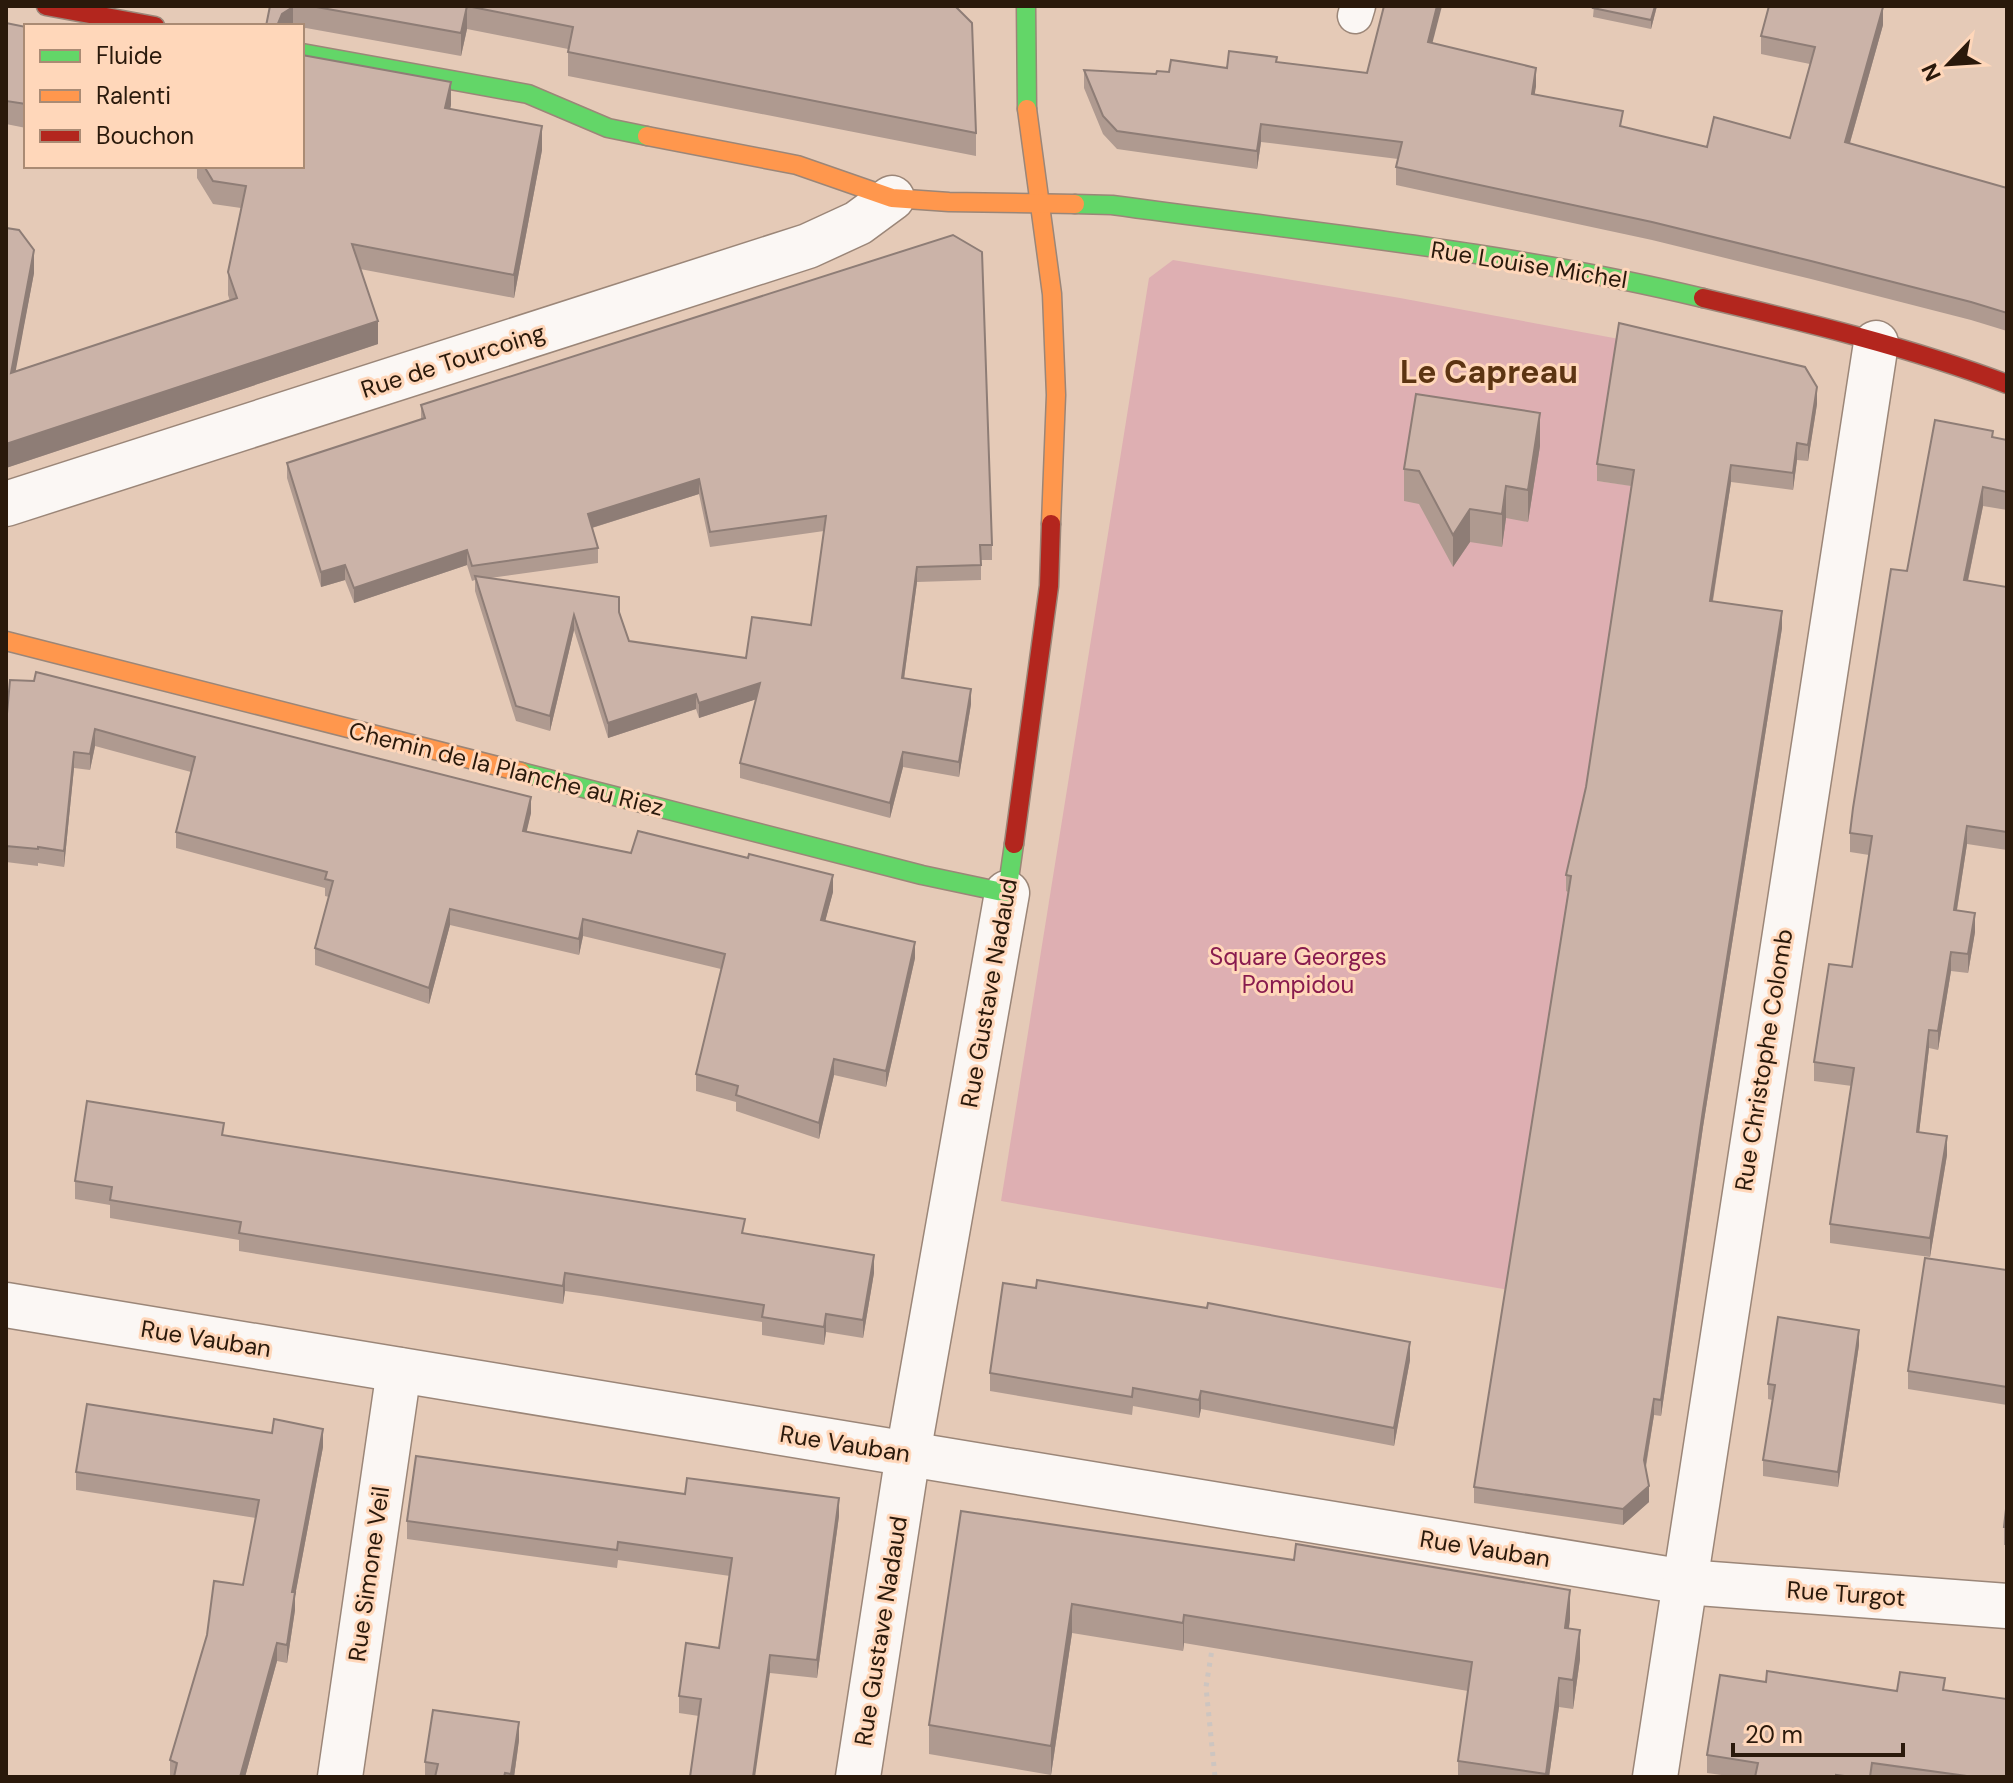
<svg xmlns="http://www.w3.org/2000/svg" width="2013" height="1783" viewBox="0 0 2013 1783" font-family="'DM Sans',sans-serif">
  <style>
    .green { fill: #deafb2 }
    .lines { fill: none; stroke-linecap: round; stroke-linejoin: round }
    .lane-casing { stroke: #9b8678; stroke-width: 37 }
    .street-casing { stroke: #9b8678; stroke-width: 47 }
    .fast-casing { stroke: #9b8678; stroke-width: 21 }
    .slow-casing { stroke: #9b8678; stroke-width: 21 }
    .jam-casing { stroke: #9b8678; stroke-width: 21 }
    .path { stroke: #cdc5c0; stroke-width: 5; stroke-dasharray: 4 6; stroke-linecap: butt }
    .lane { stroke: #fbf7f4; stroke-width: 34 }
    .street { stroke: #fbf7f4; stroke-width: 44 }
    .fast { stroke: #63d668; stroke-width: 18 }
    .slow { stroke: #ff974d; stroke-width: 18 }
    .jam { stroke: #b3261e; stroke-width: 18 }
    .wall { fill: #af9a90; fill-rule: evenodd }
    .shaded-wall { fill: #8e7d76 }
    .building { fill: #cbb3a8; stroke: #8e7d76; stroke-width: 2 }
    .labels { text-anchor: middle; stroke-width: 6; stroke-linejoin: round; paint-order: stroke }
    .street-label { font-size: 24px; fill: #2a190b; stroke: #ffd7ba }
    .park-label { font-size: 24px; fill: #881b4e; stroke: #ffd7ba }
    .district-label { font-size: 32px; font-weight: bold; fill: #5c3412; stroke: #ffd7ba }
  </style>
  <rect width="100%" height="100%" fill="#e5cab7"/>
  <path class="green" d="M1173,260L1400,298L1619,339L1597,481L1634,486L1509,1290L1001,1201L1149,278Z"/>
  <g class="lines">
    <g class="lane-casing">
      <path id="lane" d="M1355,16L1358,6"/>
    </g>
    <g class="street-casing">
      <g id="street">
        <path d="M6,504L808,246L858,223L892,198"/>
        <path d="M6,1305L1685,1582L2007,1606"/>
        <path d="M340,1777L399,1370"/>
        <path d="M858,1777L908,1454L1007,893"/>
        <path d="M1655,1777L1876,343"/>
      </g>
    </g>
    <g class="fast-casing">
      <g id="fast">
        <path d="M1026,6L1027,109"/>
        <path d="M302,53L528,94L608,128L647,136"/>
        <path d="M1075,204L1112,205C1309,232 1509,251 1703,298"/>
        <path d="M521,772L922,875L1007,893L1014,844"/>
      </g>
    </g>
    <g class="slow-casing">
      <g id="slow">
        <path d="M1027,109L1052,294L1056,395L1051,524"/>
        <path d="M647,136L797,165L892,198L949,202L1075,204"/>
        <path d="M6,641L521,772"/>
      </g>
    </g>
    <g class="jam-casing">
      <g id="jam">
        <path d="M46,6L155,26"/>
        <path d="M1703,298C1805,322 1909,347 2007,384"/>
        <path d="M1014,844L1049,586L1051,524"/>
      </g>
    </g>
    <path class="path" d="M1213,1643L1206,1687L1215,1777"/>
    <use href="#lane" class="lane"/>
    <use href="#street" class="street"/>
    <use href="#fast" class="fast"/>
    <use href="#slow" class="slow"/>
    <use href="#jam" class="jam"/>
  </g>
  <g class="wall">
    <path d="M270,6H955L976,133V156L568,76V49L467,29L461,56L306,28L302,29V26H266Z"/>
    <path d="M1594,6H1657L1651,29L1593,17Z"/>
    <path d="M6,23L26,27V128L6,124Z"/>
    <path d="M1883,25L1850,143L2007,188V331L1971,320L1811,279L1652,240L1396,185V167L1398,159L1261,142L1257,169L1117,149L1103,134L1084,88V70L1156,74L1227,68L1277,62L1367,73L1432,43L1536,86L1534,94L1623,127L1707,147L1790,138L1810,64L1761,54V36Z"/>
    <path d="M451,105L450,109L542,150L514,298L360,269L378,344L6,468V228L34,273L15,371L230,301L228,295V272L241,208L213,204L197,178V166H302Z"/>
    <path d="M1817,404L1808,461L1797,460L1793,490L1731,482L1713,601L1782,628L1703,1127L1661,1416L1654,1415L1646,1467L1649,1502L1623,1525L1474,1503V1487L1568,892L1566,891V875L1586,787L1631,486L1597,481V464Z"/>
    <path d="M421,405L992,545V560H981V580L917,582L904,679L971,704L959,777L903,767L890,818L740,778V763L756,699L699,718L696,709L608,738L574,630L550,731L516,721L475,591V580L472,581L467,565L354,603L345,580L321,587L287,478V463L421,420ZM699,494L710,547L824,531L811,625L746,658L629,641L619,612L490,578L598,563V548L592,528Z"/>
    <path d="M1993,438L2007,440V510L1983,506L1968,581L2007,587V850L1967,844L1957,910L1975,932L1968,973L1951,971L1938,1050L1929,1048L1919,1132L1947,1155L1930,1257L1830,1243V1224L1852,1086L1814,1081V1062L1852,967L1869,855L1850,852V833L1907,571Z"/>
    <path d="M1540,446L1528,522L1506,518L1502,547L1470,542L1453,567L1419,504L1404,501V469Z"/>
    <path d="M10,680L531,813L526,832L833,892L825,921L915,958L886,1087L834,1075L819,1139L736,1111V1102L696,1091V1074L721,969L583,936L579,955L450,925L429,1004L315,965V948L329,897L325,896V888L176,848V832L191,772L95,746L90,770L74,768L64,867L38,863V866L6,862V725Z"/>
    <path d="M224,1136L745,1234L874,1273L863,1338L826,1332L824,1345L762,1335V1322L601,1296L565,1291L563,1304L239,1251V1240L110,1218V1205L75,1199V1181Z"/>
    <path d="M2007,1270V1405L1908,1389V1371Z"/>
    <path d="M1859,1345L1838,1487L1763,1476V1460L1772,1400L1768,1399V1384Z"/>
    <path d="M1410,1360L1394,1446L1201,1409L1199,1418L1133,1406L1132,1415L990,1391V1373Z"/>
    <path d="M323,1447L295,1596V1610L287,1663L277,1661L245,1777H170V1760L243,1585L256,1518L76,1490V1472Z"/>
    <path d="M2007,1500V1545H2004V1527Z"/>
    <path d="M961,1511L1570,1619L1569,1628L1580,1659L1573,1709L1559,1707L1549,1777H1458V1761L1468,1691L1184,1643L1183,1651L1072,1633L1051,1775L929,1754V1725Z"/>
    <path d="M839,1516L817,1678L770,1673L699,1716L679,1713V1696L719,1648L730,1576L618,1560L617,1568L407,1539V1521Z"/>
    <path d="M1766,1682L1897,1691L1945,1690L2007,1777H1736L1707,1773V1755Z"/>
    <path d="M519,1740L514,1777H425V1762Z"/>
  </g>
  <g class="shaded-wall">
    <path d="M467,6V29L461,56V33Z"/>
    <path d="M1437,6H1442L1428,60V42Z"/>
    <path d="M1655,6H1657L1651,29V20Z"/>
    <path d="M293,7V26H277L282,14Z"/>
    <path d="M1883,7V25L1845,160V142Z"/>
    <path d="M1536,68V86L1532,112V94Z"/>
    <path d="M451,82V105L445,131V108Z"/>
    <path d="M1261,124V142L1257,169V151Z"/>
    <path d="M542,126V150L514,298V275Z"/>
    <path d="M34,250V273L11,396V373Z"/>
    <path d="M378,321V344L6,468V444Z"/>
    <path d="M1817,387V404L1808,461V445Z"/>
    <path d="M1540,413V446L1528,522V490Z"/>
    <path d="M1797,443V460L1793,490V473Z"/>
    <path d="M1731,465V482L1710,617V601Z"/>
    <path d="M699,479V494L588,529V514Z"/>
    <path d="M1506,486V518L1502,547V514Z"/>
    <path d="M1983,487V506L1964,599V580Z"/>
    <path d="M1470,509V542L1453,567V535Z"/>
    <path d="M467,550V565L354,603V588Z"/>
    <path d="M345,565V580L321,587V572Z"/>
    <path d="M917,567V582L902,693V678Z"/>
    <path d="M1782,611V628L1703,1127L1661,1416V1400L1703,1110Z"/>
    <path d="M574,615V630L550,731V716Z"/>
    <path d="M760,683V698L699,718V703Z"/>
    <path d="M971,689V704L959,777V762Z"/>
    <path d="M696,694V709L608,738V723Z"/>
    <path d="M95,729V746L90,770V754Z"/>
    <path d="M74,752V768L64,867V851Z"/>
    <path d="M903,752V767L890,818V803Z"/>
    <path d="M531,797V813L523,847V831Z"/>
    <path d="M1967,826V844L1954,928V910Z"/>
    <path d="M833,875V892L821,937V920Z"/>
    <path d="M450,909V925L429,1004V988Z"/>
    <path d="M1975,913V932L1968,973V954Z"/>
    <path d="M583,919V936L579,955V939Z"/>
    <path d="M915,942V958L886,1087V1071Z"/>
    <path d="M1951,952V971L1938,1050V1031Z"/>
    <path d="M1929,1030V1048L1917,1151V1132Z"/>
    <path d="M834,1059V1075L819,1139V1123Z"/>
    <path d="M1947,1136V1155L1930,1257V1238Z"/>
    <path d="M874,1255V1273L863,1338V1320Z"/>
    <path d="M565,1273V1291L563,1304V1286Z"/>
    <path d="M826,1314V1332L824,1345V1327Z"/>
    <path d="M1859,1330V1345L1838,1487V1472Z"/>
    <path d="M1410,1342V1360L1394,1446V1428Z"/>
    <path d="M1201,1391V1409L1199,1418V1400Z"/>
    <path d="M1654,1399V1415L1644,1476V1460Z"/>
    <path d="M323,1429V1447L295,1596V1610L287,1663V1645L292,1592Z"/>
    <path d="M1649,1486V1502L1623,1525V1509Z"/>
    <path d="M839,1498V1516L817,1678V1660Z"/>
    <path d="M1570,1590V1619L1565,1657V1628Z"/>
    <path d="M1072,1604V1633L1051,1775V1746Z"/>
    <path d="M1184,1615V1643L1183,1651V1623Z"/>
    <path d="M1580,1630V1659L1573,1709V1680Z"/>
    <path d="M277,1643V1661L245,1777H240Z"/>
    <path d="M770,1655V1673L755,1777H753Z"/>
    <path d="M1559,1678V1707L1549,1777H1546Z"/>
    <path d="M519,1722V1740L514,1777H511Z"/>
  </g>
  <g class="building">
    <path d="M270,6H299L293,7L282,14L277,26H266Z"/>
    <path d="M311,6H955L972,23L976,133L568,52L573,27L467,6L461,33Z"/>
    <path d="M1384,6H1437L1428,42L1536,68L1532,94L1623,111L1620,126L1707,147L1714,117L1790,138L1815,47L1761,36L1769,6H1878L1883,7L1845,142L2007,188V313L1971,302L1811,261L1652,222L1396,167L1402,142L1261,124L1257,151L1117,131L1103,116L1084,70L1156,74L1157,71L1169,72L1171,60L1227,68L1229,51L1277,57L1276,62L1367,73Z"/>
    <path d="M1594,6H1655L1651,20L1593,8Z"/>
    <path d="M6,23L26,27V104L6,101Z"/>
    <path d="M302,55L451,82L445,108L542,126L514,275L352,244L378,321L6,444V228L19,230L34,250L11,373L237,298L228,272L246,186L213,181L204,166H302Z"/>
    <path d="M953,235L982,252L992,545H980L981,565L917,567L902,678L971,689L959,762L903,752L890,803L740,763L760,683L699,703L696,694L608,723L574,615L550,716L516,706L475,576L619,597V612L629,641L746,658L752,617L811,625L826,516L710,532L699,479L588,514L598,548L472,566L467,550L354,588L345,565L321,572L287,463L425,418L421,405Z"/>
    <path d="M1619,323L1805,367L1817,387L1808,445L1797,443L1793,473L1731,465L1710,601L1782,611L1703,1110L1661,1400L1654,1399L1644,1460L1649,1486L1623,1509L1474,1487L1571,876L1566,875L1586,787L1634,470L1597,464Z"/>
    <path d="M1416,394L1540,413L1528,490L1506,486L1502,514L1470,509L1453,535L1419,471L1404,469Z"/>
    <path d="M1935,420L1993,431L1992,437L2007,440V492L1983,487L1964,580L2007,587V832L1967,826L1954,910L1975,913L1968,954L1951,952L1938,1031L1929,1030L1917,1132L1947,1136L1930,1238L1830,1224L1854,1068L1814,1062L1829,964L1852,967L1872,836L1850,833L1853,808L1891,569L1907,571Z"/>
    <path d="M36,672L531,797L523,831L631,853L638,831L748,858L749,854L833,875L821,920L915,942L886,1071L834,1059L819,1123L736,1095L738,1086L696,1074L725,954L583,919L579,939L450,909L429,988L315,948L333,881L325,879L327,872L176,832L195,757L95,729L90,754L74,752L64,851L38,847V849L6,846V725L10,680L34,681Z"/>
    <path d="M87,1101L224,1123L222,1135L745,1219L742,1233L874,1255L863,1320L826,1314L824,1327L762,1317L764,1305L565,1273L563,1286L239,1233L241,1222L110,1200L112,1187L75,1181Z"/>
    <path d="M1925,1258L2007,1270V1387L1908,1371Z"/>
    <path d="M1037,1280L1207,1308L1208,1303L1410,1342L1394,1428L1201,1391L1199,1400L1133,1388L1132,1397L990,1373L1003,1283L1036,1288Z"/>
    <path d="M1778,1317L1859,1330L1838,1472L1763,1460L1775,1385L1768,1384Z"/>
    <path d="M87,1404L272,1433L274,1419L323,1429L292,1592H295L287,1645L277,1643L240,1777H174L177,1763L170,1760L207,1635L214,1581L243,1585L259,1500L76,1472Z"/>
    <path d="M416,1456L685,1494L687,1478L839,1498L817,1660L770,1655L753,1777H690L701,1699L679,1696L686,1643L719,1648L732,1558L618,1542L617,1550L407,1521Z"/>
    <path d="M2007,1500V1527H2004Z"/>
    <path d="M961,1511L1294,1560L1296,1544L1570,1590L1565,1628L1580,1630L1573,1680L1559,1678L1546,1774L1458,1761L1472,1662L1184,1615L1183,1623L1072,1604L1051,1746L929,1725Z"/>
    <path d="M1767,1671L1897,1691L1900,1672L1945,1678L1943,1690L2007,1699V1777H1974L1872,1763L1870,1777H1852L1836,1775V1777H1755L1758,1763L1707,1755L1720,1675L1766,1682Z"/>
    <path d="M433,1710L519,1722L511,1774L505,1773L504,1777H435L438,1764L425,1762Z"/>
  </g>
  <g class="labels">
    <g class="street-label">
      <text transform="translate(1529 265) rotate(9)" y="8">Rue Louise Michel</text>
      <text transform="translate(453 361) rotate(-18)" y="8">Rue de Tourcoing</text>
      <text transform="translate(506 769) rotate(14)" y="8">Chemin de la Planche au Riez</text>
      <text transform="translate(989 993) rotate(-80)" y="8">Rue Gustave Nadaud</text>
      <text transform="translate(1764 1060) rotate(-81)" y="8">Rue Christophe Colomb</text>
      <text transform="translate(206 1339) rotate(9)" y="8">Rue Vauban</text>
      <text transform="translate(845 1444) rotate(9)" y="8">Rue Vauban</text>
      <text transform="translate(1485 1549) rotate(9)" y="8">Rue Vauban</text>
      <text transform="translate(369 1574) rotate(-82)" y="8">Rue Simone Veil</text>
      <text transform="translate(1846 1594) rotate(4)" y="8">Rue Turgot</text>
      <text transform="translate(881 1631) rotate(-81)" y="8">Rue Gustave Nadaud</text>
    </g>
    <g class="park-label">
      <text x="1298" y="965">Square Georges<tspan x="1298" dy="28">Pompidou</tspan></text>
    </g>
    <g class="district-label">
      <text x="1489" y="383">Le Capreau</text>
    </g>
  </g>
  <rect width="2013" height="1783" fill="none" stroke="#2a190b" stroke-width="16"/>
  <rect x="24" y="24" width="280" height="144" fill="#ffd7ba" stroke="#aa8b74" stroke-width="2"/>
  <rect x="40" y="50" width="40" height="12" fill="#63d668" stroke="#aa8b74" stroke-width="2"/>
  <text x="96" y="64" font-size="24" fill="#2a190b">Fluide</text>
  <rect x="40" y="90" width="40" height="12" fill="#ff974d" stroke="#aa8b74" stroke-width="2"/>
  <text x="96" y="104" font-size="24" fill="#2a190b">Ralenti</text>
  <rect x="40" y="130" width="40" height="12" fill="#b3261e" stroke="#aa8b74" stroke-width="2"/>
  <text x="96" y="144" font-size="24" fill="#2a190b">Bouchon</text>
  <g transform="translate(1949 64) rotate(245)" stroke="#ffd7ba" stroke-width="6" paint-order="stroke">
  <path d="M0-6L14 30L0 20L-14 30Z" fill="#2a190b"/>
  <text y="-12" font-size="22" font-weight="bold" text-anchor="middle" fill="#2a190b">N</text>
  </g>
  <path d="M1733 1743v12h170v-12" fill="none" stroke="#2a190b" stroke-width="4"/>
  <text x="1745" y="1743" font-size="24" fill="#2a190b" stroke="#ffd7ba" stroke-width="6" paint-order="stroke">20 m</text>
</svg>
